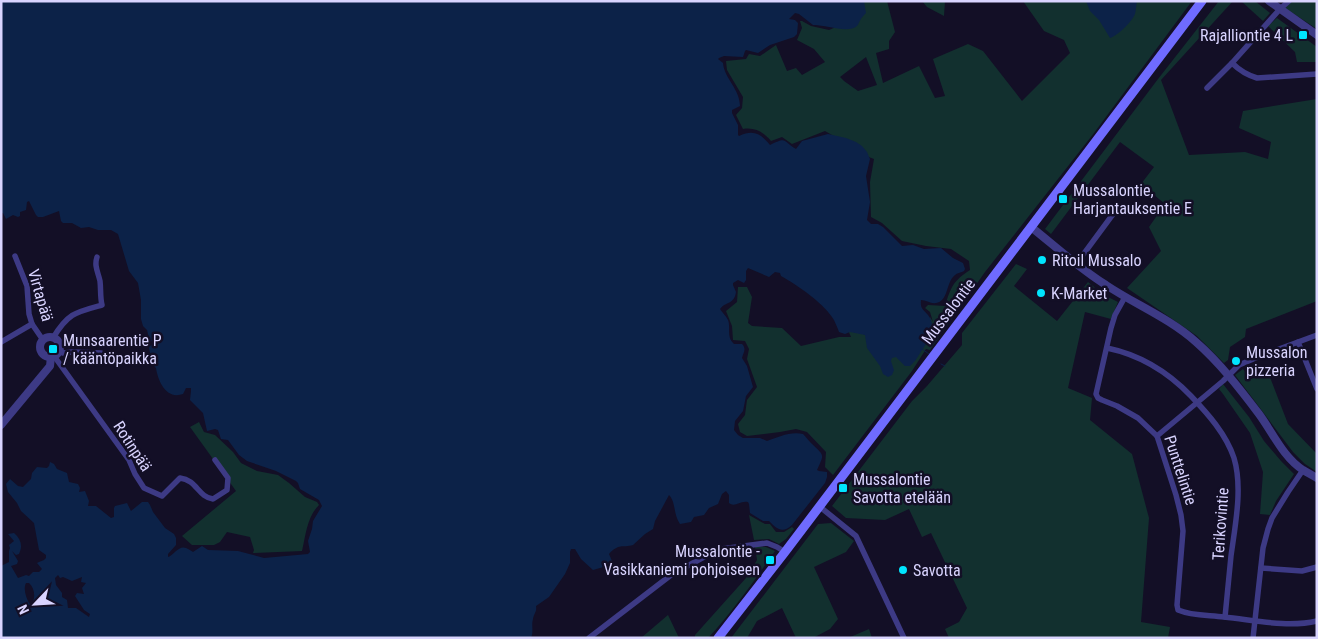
<svg xmlns="http://www.w3.org/2000/svg" width="1318" height="639" viewBox="0 0 1318 639" font-family="'Roboto Condensed',sans-serif">
  <style>
    .green { fill: #12302f; fill-rule: evenodd }
    .water { fill: #0c2248; fill-rule: evenodd }
    .lines { fill: none; stroke-linecap: round; stroke-linejoin: round }
    .stream { stroke: #0c2248; stroke-width: 1 }
    .minor { stroke: #3d3a85; stroke-width: 5.5 }
    .tertiary { stroke: #3d3a85; stroke-width: 8 }
    .secondary { stroke: #6f6bff; stroke-width: 9 }
    .poi-dot { fill: #00e5ff; stroke: #130f26; stroke-width: 2 }
    .labels { text-anchor: middle; stroke-width: 5; stroke-linejoin: round; paint-order: stroke }
    .poi-label { font-size: 16px; fill: #d9d4ff; stroke: #130f26; text-anchor: start }
    .street-label { font-size: 16px; fill: #d9d4ff; stroke: #130f26 }
  </style>
  <rect width="100%" height="100%" fill="#130f26"/>
  <g class="green">
    <path d="M856,1H887L895,32L889,41V49L876,53L883,83L919,66L935,98L945,96L933,59L968,44L983,51L1022,101L1070,53L1064,40L1044,31L1023,1H1192L1094,133L985,272L930,350L926,349L912,371L833,475L825,467L826,452L807,432L796,429L780,432L747,436L740,432L738,424L745,415L747,400L757,387L747,359L749,349L745,341L733,340L732,326L726,311L737,302L738,287H747L752,297L748,323L752,326L782,328L801,346L839,337H851L848,330L916,348L930,317L933,322L930,312L925,308L928,305L945,306C951,287 953,281 970,270L969,261L951,249L926,246L902,241L882,223L871,217L870,182L874,159L853,151L844,142L825,131L792,144L782,137L771,141C764,133 756,127 743,129L736,115L742,108L743,97L727,70L726,61L746,59L749,54L760,56L776,45L787,71L796,68L802,75L825,62L814,49L797,40L802,28L800,21H802L811,26L829,30L843,24ZM866,57L877,85L858,91L844,81L840,77Z"/>
    <path d="M922,1H945L944,16L927,7Z"/>
    <path d="M1219,1H1233L1161,80L1189,155L1245,152L1268,159L1271,142L1239,128L1243,111L1317,99V301L1246,329L1245,337L1230,347L1228,360L1224,363L1197,336L1127,288L1161,251L1149,227L1165,204L1141,184L1154,167L1120,142L1051,234L1045,229L1158,79Z"/>
    <path d="M1241,1H1255L1270,13L1263,21Z"/>
    <path d="M1291,1H1317V29L1285,8Z"/>
    <path d="M1277,18L1317,47V62H1297L1295,52L1268,26Z"/>
    <path d="M1016,264L1027,269L1014,286L1057,321L1088,282L1104,295L1118,302L1111,319L1085,312L1068,388L1092,398L1090,420L1132,454L1149,518L1141,622L1170,627L1168,638H949L945,629L959,622L967,608L931,533L922,537L909,509L885,520L846,518L832,506L912,401L927,386L962,345V333Z"/>
    <path d="M1243,369L1251,379L1268,372L1288,424L1317,454V472L1305,464L1293,452L1235,375Z"/>
    <path d="M1223,384L1249,417L1264,441L1281,461L1294,474L1276,501L1270,515L1260,514L1263,472L1250,433L1223,394L1219,389Z"/>
    <path d="M199,422L204,432L215,435L233,452L241,463L257,471L278,475L289,483L305,497L317,502L319,505C307,517 306,534 302,551L253,553L254,550L250,537L227,532L220,542L214,545H192L182,536L236,491L190,427Z"/>
    <path d="M749,515L765,524H770L776,532H784L792,527L794,529L786,539L779,544L769,539L754,540Z"/>
    <path d="M831,523L854,541L846,552L814,567L838,619L830,629L813,638H796L782,608L757,621L747,638H731L818,524Z"/>
    <path d="M755,546L766,547L775,551C754,581 733,611 708,638H695V635L746,578L757,560Z"/>
    <path d="M668,615L679,638H641Z"/>
    <path d="M869,629L872,638H848Z"/>
  </g>
  <g class="water">
    <path d="M1,1H864L866,13C866,13 861,18 861,19C859,21 859,24 857,26C848,34 823,24 813,25L799,14L795,13L789,19L795,20L798,23L797,34L794,37L770,45L758,53L746,50L745,51L743,57L724,56L719,58L718,59L723,63C724,78 740,89 740,106L732,110V113L738,125V135L739,136C754,129 761,134 770,145C788,136 782,141 796,149L802,141L828,134L846,138L856,142L862,146L867,152L870,159L866,176L870,202L867,220L871,224H878L883,227L902,246L913,245L924,249L941,248L953,258L963,263L965,269L964,271C960,273 956,273 953,277C946,285 948,301 936,303C931,304 926,300 921,300C920,309 923,309 928,315C932,320 933,327 933,333L915,361L910,366H905L896,357L892,358L891,361L894,370L892,375L888,377L883,374L880,366L867,348L865,335L850,332L845,334L839,332C837,327 835,321 832,317C822,302 797,285 781,276L780,273L775,272L769,277L748,268L746,271V280L744,283L738,280L733,283V285L736,292C734,305 726,301 720,309C722,312 726,316 728,320C731,328 726,337 734,344H742C747,349 743,353 742,358L747,366L753,387L746,396L743,411L735,421L734,430L738,435L743,438H760L767,441C778,437 791,431 803,434C806,437 808,440 811,443C824,456 825,453 817,470L819,471L827,472V477L825,483L792,525C782,534 777,529 769,521H763L750,513L749,504L748,502C740,500 735,508 729,503V495L726,491L722,494L718,504L709,508L704,515L694,517L691,522L680,524C673,514 676,502 669,495L655,521L653,529L645,534L633,545C622,548 619,543 609,554L612,561L607,566L593,570L581,559L575,549H571L570,552V563L565,574L549,597L536,606C537,612 534,613 533,619C531,625 534,631 531,638H1V566L9,562V551L10,548L9,545L14,541L8,534L14,533C21,539 23,546 19,554L16,555L12,551L18,561L17,564L11,566L18,578L26,575L29,576L33,572H39L42,569L37,563L39,562L44,560L46,558V555L39,550L34,523L21,511L17,503L8,492L6,484L10,479L18,486L23,487L31,479L32,473L37,467L47,468L49,466L50,462L54,464L57,469L67,473L69,482L78,484L80,488L79,492L85,491L89,501L88,506H96L111,518L114,517V508L115,506L127,503L131,511L142,502H148L150,505L153,512L165,528L174,534L176,538V545L168,554V557C174,555 179,545 186,548C189,549 191,551 193,552L202,546L208,550L238,551L264,558L308,554L310,552L308,541L312,529L313,521L322,506L319,500L300,489L298,483L296,481L276,471L247,461L239,455L228,440L221,439L218,430L215,429L207,431L203,413L190,400L191,391V388H186L183,394C166,400 158,381 156,368L154,366L157,363C152,359 149,353 149,346L155,343L154,340L150,342L147,330L143,326L141,319V300L138,283L129,271L118,234L111,230H98L89,227L81,228L72,223H63L61,221L59,211L43,217H38L36,215L29,201L27,202L26,210L20,212V216L18,217L13,215L6,219L3,213H1ZM58,575L60,578L63,577L72,581L82,577L81,582L86,583L82,588L84,594L77,593L75,596L84,610L90,614L89,617L76,608H68L67,600L62,597V593L56,585L55,578ZM26,583H29C35,588 36,599 31,605L29,603C26,597 23,589 26,583Z"/>
    <path d="M1086,1H1137C1136,6 1136,10 1135,14C1132,22 1117,36 1110,38L1099,20L1090,11Z"/>
  </g>
  <g class="lines">
    <g class="stream">
      <path d="M922,349L929,354"/>
      <path d="M941,364L945,366"/>
    </g>
    <g class="minor">
      <path d="M1232,63C1240,71 1247,75 1257,78L1317,74"/>
      <path d="M1207,88L1232,63L1280,9L1289,1"/>
      <path d="M15,256L27,286L29,314L32,324L43,340"/>
      <path d="M1077,263L1119,206"/>
      <path d="M1125,297L1115,315L1111,328L1096,394L1098,398L1102,400L1117,406L1138,418L1157,436L1176,495L1181,515L1183,531L1177,605L1178,610C1192,616 1209,615 1224,617C1254,620 1287,628 1317,621"/>
      <path d="M53,338C68,313 76,312 102,305C100,297 101,289 100,281C98,272 94,266 97,257"/>
      <path d="M1,342L32,324"/>
      <path d="M1298,342L1317,389"/>
      <path d="M1107,348C1141,355 1167,371 1191,396C1208,414 1226,434 1234,458C1243,488 1235,526 1231,556C1229,577 1227,597 1225,617"/>
      <path d="M59,351L63,353L72,352L101,353"/>
      <path d="M54,356L129,460L135,474L144,488L162,496L180,478C197,480 198,497 213,499L227,490L228,478L215,460"/>
      <path d="M1157,436L1223,381L1239,365L1258,357L1317,335"/>
      <path d="M819,506L856,536L904,638"/>
      <path d="M1261,568L1302,571L1317,567"/>
      <path d="M589,638L671,575L715,551L721,549L767,543L777,547L785,552"/>
      <path d="M1253,638L1263,548L1268,529L1272,518L1288,492L1303,470"/>
    </g>
    <g class="tertiary">
      <path d="M1269,1L1317,35"/>
      <path d="M1031,227C1055,246 1080,269 1106,285C1136,305 1169,318 1196,342C1220,363 1240,389 1259,414C1273,433 1283,457 1303,470C1308,473 1312,475 1317,478"/>
      <circle cx="50" cy="347" r="10"/>
      <path d="M1,425L50,366L51,357"/>
    </g>
    <path class="secondary" d="M718,638L785,552L1202,1"/>
  </g>
  <g class="poi-dot">
    <rect x="1298" y="30" width="10" height="10" rx="2.5"/>
    <rect x="1058" y="194" width="10" height="10" rx="2.5"/>
    <circle cx="1042" cy="260" r="5"/>
    <circle cx="1041" cy="293" r="5"/>
    <rect x="48" y="344" width="10" height="10" rx="2.5"/>
    <circle cx="1236" cy="361" r="5"/>
    <rect x="838" y="483" width="10" height="10" rx="2.5"/>
    <rect x="765" y="555" width="10" height="10" rx="2.5"/>
    <circle cx="903" cy="570" r="5"/>
  </g>
  <g class="labels">
    <g class="poi-label">
      <text x="1293" y="41" text-anchor="end">Rajalliontie 4 L</text>
      <text x="1073" y="196">Mussalontie,<tspan x="1073" dy="18">Harjantauksentie E</tspan></text>
      <text x="1052" y="266">Ritoil Mussalo</text>
      <text x="1051" y="299">K-Market</text>
      <text x="63" y="346">Munsaarentie P<tspan x="63" dy="18">/ kääntöpaikka</tspan></text>
      <text x="1246" y="358">Mussalon<tspan x="1246" dy="18">pizzeria</tspan></text>
      <text x="853" y="485">Mussalontie<tspan x="853" dy="18">Savotta etelään</tspan></text>
      <text x="760" y="557" text-anchor="end">Mussalontie -<tspan x="760" dy="18">Vasikkaniemi pohjoiseen</tspan></text>
      <text x="913" y="576">Savotta</text>
    </g>
    <g class="street-label">
      <text transform="translate(41 295) rotate(74)" y="6">Virtapää</text>
      <text transform="translate(948 311) rotate(-53)" y="6">Mussalontie</text>
      <text transform="translate(133 446) rotate(57)" y="6">Rotinpää</text>
      <text transform="translate(1181 470) rotate(72)" y="6">Punttelintie</text>
      <text transform="translate(1220 524) rotate(-86)" y="6">Terikovintie</text>
    </g>
  </g>
  <rect width="1318" height="639" fill="none" stroke="#d9d4ff" stroke-width="5"/>
  <g transform="translate(35 604) rotate(245)" stroke="#130f26" stroke-width="4" paint-order="stroke">
  <path d="M0-4L9 19L0 12L-9 19Z" fill="#d9d4ff"/>
  <text y="-8" font-size="14" font-weight="bold" text-anchor="middle" fill="#d9d4ff">N</text>
  </g>
</svg>
